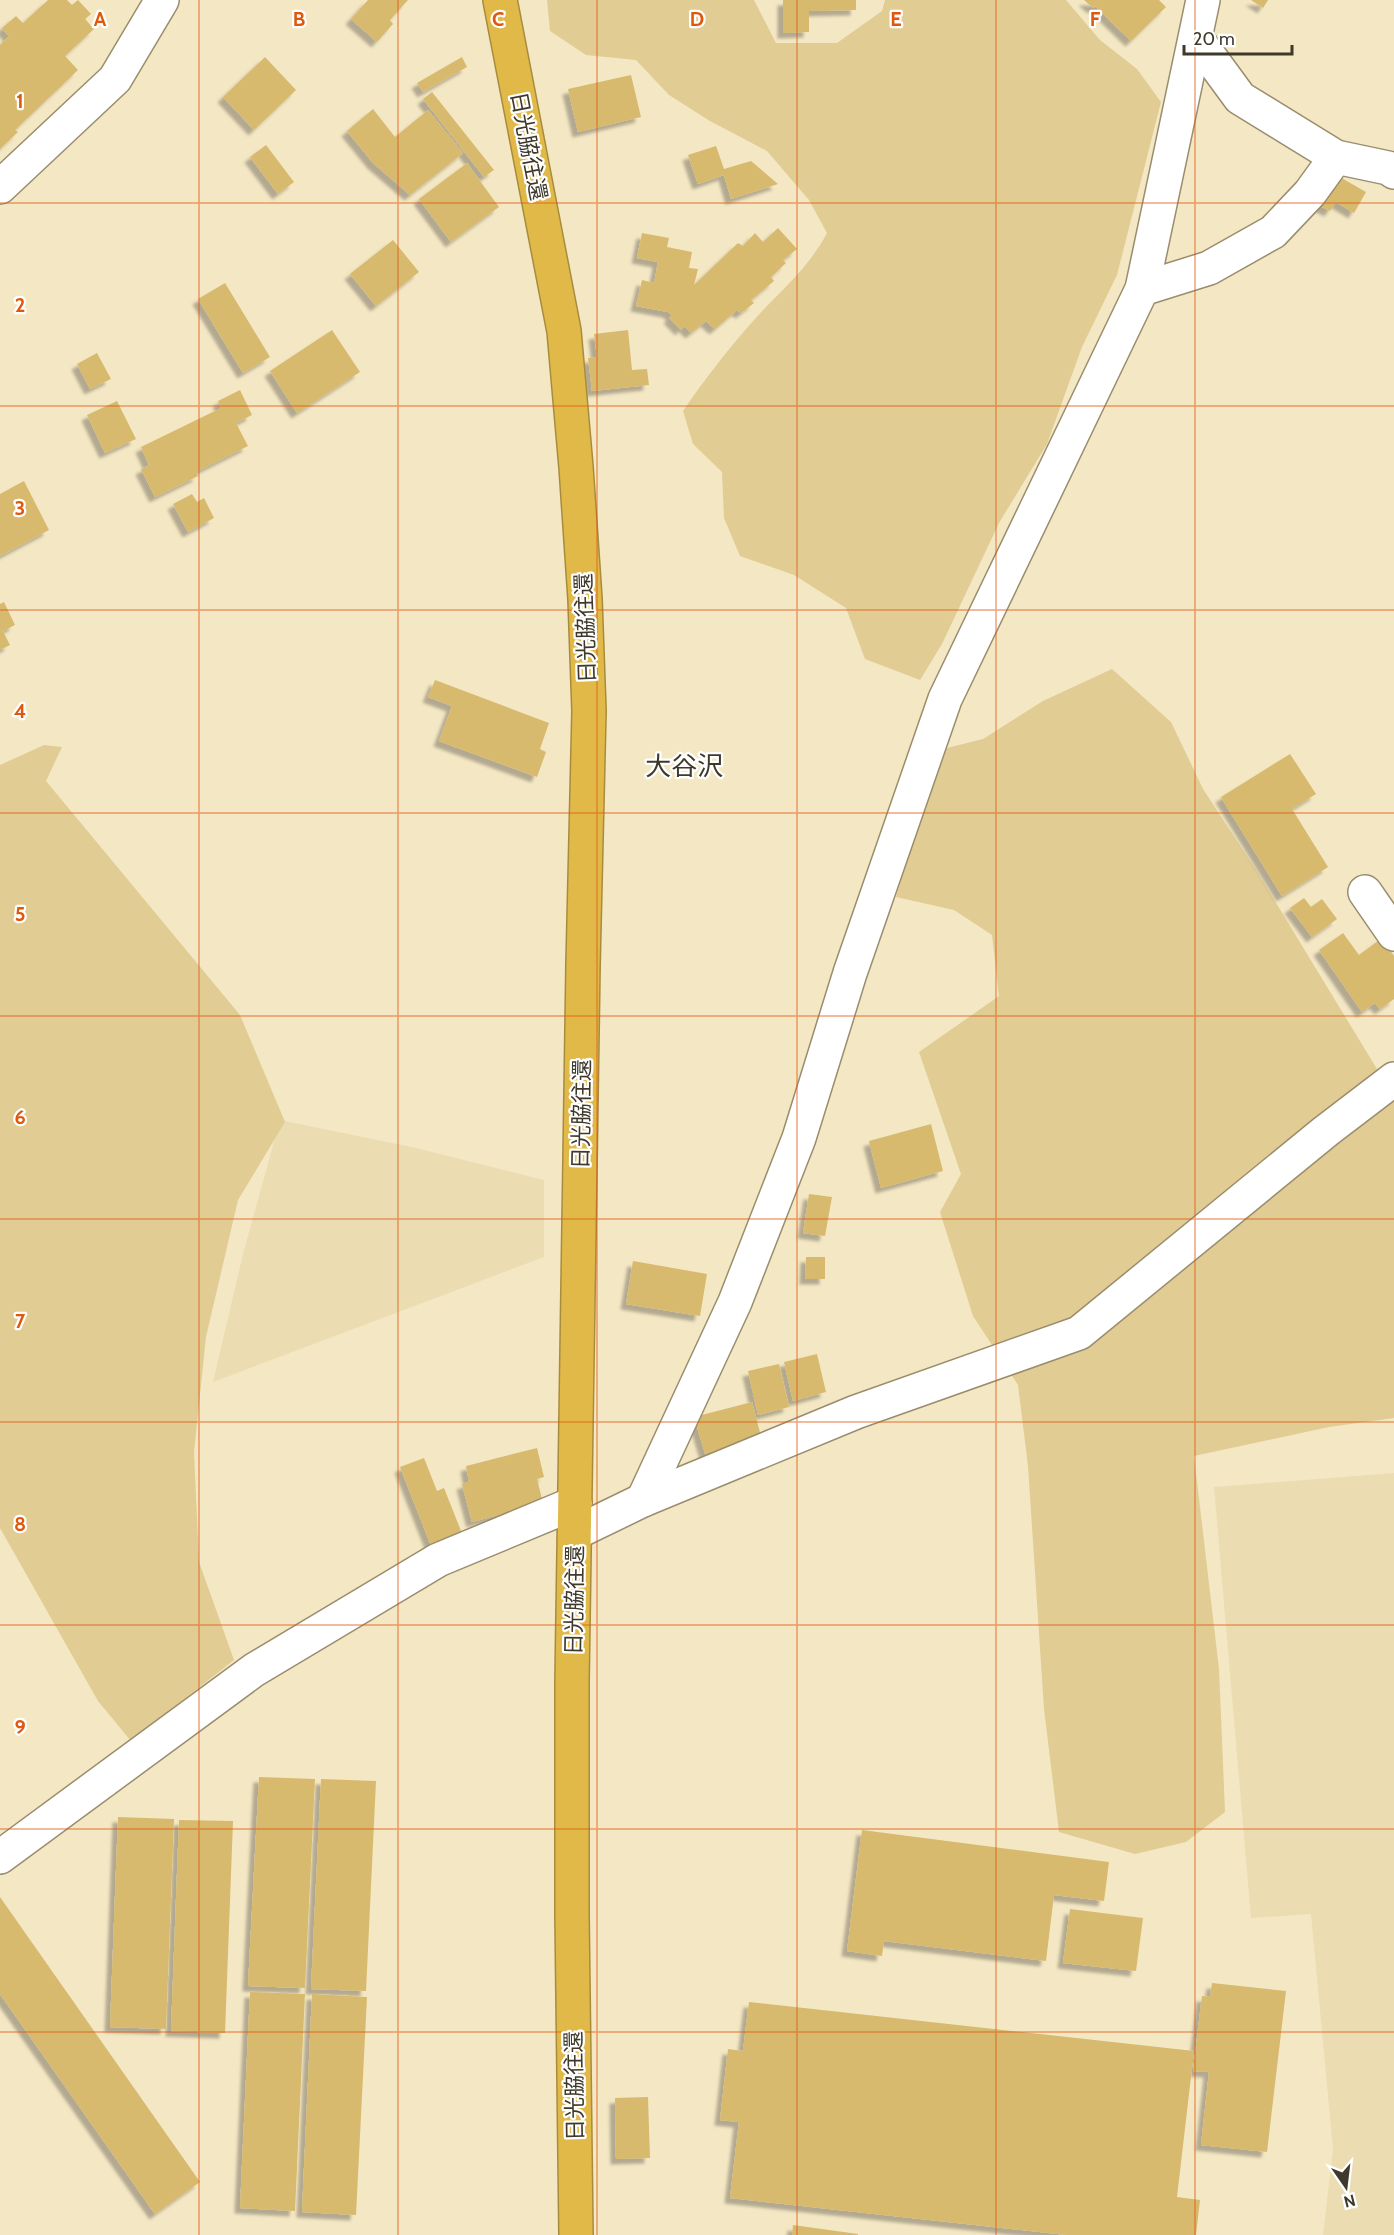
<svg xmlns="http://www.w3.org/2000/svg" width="1394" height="2235" viewBox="0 0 1394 2235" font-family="Cabin,'Noto Sans JP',sans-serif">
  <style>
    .built { fill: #ebdcb2 }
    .green { fill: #e1cc94 }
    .building { fill: #d7ba6e; filter: url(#shadow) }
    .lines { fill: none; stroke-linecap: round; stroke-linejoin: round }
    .minor-casing { stroke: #9a8d6d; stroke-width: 36 }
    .highway-casing { stroke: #a88c3e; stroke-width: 36 }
    .minor { stroke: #fff; stroke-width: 33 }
    .highway { stroke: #e1b949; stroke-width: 33 }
    .grid { fill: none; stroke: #e0570e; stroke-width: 1.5; stroke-opacity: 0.55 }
    .labels { text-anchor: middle; stroke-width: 4.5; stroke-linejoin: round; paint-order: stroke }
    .street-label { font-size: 22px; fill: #3e392b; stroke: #fff }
    .quarter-label { font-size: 26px; fill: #3e392b; stroke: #fff }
    .grid-label { font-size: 20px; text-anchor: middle; font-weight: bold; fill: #e0570e; stroke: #fff; stroke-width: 4.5; stroke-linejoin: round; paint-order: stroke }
  </style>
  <defs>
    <filter id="shadow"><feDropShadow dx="-5.5" dy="5.5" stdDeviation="1.5" flood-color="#0004"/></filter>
  </defs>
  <rect width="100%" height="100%" fill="#f4e7c4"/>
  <g class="built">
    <path d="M280,1120L416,1148L544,1180V1257L213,1382L243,1254Z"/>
    <path d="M1394,1473V2235H1323L1333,2149L1311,1914L1251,1918L1214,1487Z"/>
  </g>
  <g class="green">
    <path d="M547,0H754L776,43H837L882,11L885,0H1066L1100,40L1137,69L1161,102L1117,275L1082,347L1047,444L999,523L942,644L920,680L865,659L846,608L794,575L740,556L724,518L722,472L693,444L683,411C705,379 728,349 754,320C781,290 808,269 827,233L809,200L767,151L710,121L669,95L636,60L586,55L550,31Z"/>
    <path d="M1112,669L1171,722L1203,789L1256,870L1394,1097V1418L1329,1427L1194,1456L1219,1669L1225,1812L1186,1842L1135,1854L1059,1832L1044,1709L1028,1466L1018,1385L973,1316L940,1212L961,1174L919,1052L999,996L992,935L954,910L896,897L939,750L983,739L1043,701Z"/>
    <path d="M44,745L62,747L46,781L240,1015L285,1122L238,1200L206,1337L194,1452L199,1562L234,1660L131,1741L98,1701L0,1528V765Z"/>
  </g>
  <g class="building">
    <path d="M48,0H67L72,5L78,0L91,14L85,19L94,29L65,56L78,70L15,130L18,132L0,149V45L9,36L2,28L16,16L23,23Z"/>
    <path d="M368,0H408L390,20L393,24L377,42L351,19Z"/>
    <path d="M783,0H856V10L809,11V32L783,33Z"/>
    <path d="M1084,0H1159L1166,7L1131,41L1095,6L1093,8Z"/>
    <path d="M1251,0H1268L1263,8Z"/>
    <path d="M265,57L296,90L254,130L223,97Z"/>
    <path d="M462,57L467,67L423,92L417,83Z"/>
    <path d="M631,75L641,117L578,132L568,89Z"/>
    <path d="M432,92L494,170L484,177L423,99Z"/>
    <path d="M373,109L395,137L428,110L463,153L410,195L373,163L347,131Z"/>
    <path d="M266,145L294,182L278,194L250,157Z"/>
    <path d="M716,146L724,169L751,161L778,184L731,199L724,175L698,184L688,155Z"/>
    <path d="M467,163L499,207L451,242L419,199Z"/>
    <path d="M1338,176L1366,192L1354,213L1336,202L1330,211L1320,206Z"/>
    <path d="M778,228L797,249L783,260L786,263L771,277L774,281L751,300L754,303L741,313L737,310L715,329L706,321L691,333L684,326L681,330L669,318L672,315L668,312L636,306L642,280L654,283L658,262L637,258L642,233L669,238L667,247L692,252L689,268L698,269L694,285L738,243L743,246L755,233L763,242Z"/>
    <path d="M393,240L419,272L376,306L350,274Z"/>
    <path d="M225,283L270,357L243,373L198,299Z"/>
    <path d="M332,330L360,372L297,413L270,371Z"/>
    <path d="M628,330L632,370L647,369L649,385L592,391L588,358L597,357L594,334Z"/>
    <path d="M97,353L111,379L90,389L77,364Z"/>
    <path d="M240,390L252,415L236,423L248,446L196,472L198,476L155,497L141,469L149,465L141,447L221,408L218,401Z"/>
    <path d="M117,401L136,439L105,453L87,415Z"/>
    <path d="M24,481L49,530L0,556V494Z"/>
    <path d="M192,494L197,502L204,498L214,518L188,532L173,504Z"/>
    <path d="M4,602L15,625L3,631L10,645L0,650V604Z"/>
    <path d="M435,680L549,723L540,749L546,752L537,777L439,741L452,706L428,697Z"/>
    <path d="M1290,754L1316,794L1292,809L1328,867L1282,896L1221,797Z"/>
    <path d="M1304,898L1311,907L1322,899L1337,919L1312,937L1290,908Z"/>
    <path d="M1343,933L1359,955L1382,938L1394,956V999L1380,1009L1375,1003L1362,1012L1319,950Z"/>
    <path d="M931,1124L943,1171L881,1188L869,1141Z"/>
    <path d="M809,1194L832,1197L825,1236L803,1233Z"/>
    <path d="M806,1257H825V1279H805Z"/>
    <path d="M633,1261L707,1274L700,1316L626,1304Z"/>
    <path d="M817,1354L826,1392L793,1401L784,1362Z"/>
    <path d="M779,1364L789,1407L758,1415L748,1371Z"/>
    <path d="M752,1402L762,1440L707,1460L694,1417Z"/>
    <path d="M537,1448L544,1477L537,1479L543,1503L472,1522L462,1484L469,1482L466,1466Z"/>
    <path d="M424,1458L437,1491L444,1488L463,1536L432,1548L400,1467Z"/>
    <path d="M259,1777L315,1779L305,1988L248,1986Z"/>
    <path d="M321,1779L376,1781L366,1991L311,1989Z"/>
    <path d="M118,1817L174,1819L166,2029L110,2027Z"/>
    <path d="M179,1820L233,1821L225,2033L171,2031Z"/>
    <path d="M862,1830L1109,1862L1104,1901L1054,1895L1046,1961L884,1941L882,1956L847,1951Z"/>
    <path d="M0,1897L200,2182L155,2214L0,1994Z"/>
    <path d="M1070,1909L1143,1918L1136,1971L1063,1963Z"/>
    <path d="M1212,1983L1286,1991L1267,2152L1201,2145L1209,2072L1193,2071L1202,1996L1210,1997Z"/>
    <path d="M250,1992L305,1994L295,2211L240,2208Z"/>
    <path d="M312,1994L367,1997L356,2215L302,2212Z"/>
    <path d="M749,2002L1194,2051L1177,2197L1200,2200L1196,2235H1067L730,2198L739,2122L720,2120L728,2049L743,2051Z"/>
    <path d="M648,2097L650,2158L616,2159L615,2098Z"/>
    <path d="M793,2225L858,2234V2235H792Z"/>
  </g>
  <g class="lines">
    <g class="minor-casing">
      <g id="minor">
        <path d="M1196,38L1240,98L1336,157L1388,168L1394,172"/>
        <path d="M0,187L115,79L162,0"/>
        <path d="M1142,289L1209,268L1273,232L1310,193L1336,157"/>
        <path d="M1365,892L1394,934"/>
        <path d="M643,1500L735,1302L799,1138L850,973L945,699L1142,289L1203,0"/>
        <path d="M575,1533L643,1500L856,1412L1079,1333L1326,1131L1394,1079"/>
        <path d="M0,1857L254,1670L438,1560L575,1503"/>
      </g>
    </g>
    <g class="highway-casing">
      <path id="highway" d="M500,0L564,331L576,467L585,599L589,711L583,965L572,1682V1915L576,2235"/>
    </g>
    <use href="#minor" class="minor"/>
    <use href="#highway" class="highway"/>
  </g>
  <path class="grid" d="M199,0V2235M398,0V2235M597,0V2235M797,0V2235M996,0V2235M1195,0V2235M0,203H1394M0,406H1394M0,610H1394M0,813H1394M0,1016H1394M0,1219H1394M0,1422H1394M0,1625H1394M0,1829H1394M0,2032H1394"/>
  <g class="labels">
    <g class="street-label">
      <text transform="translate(529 146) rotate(79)" y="8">日光脇往還</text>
      <text transform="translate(585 628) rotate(-92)" y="8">日光脇往還</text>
      <text transform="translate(581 1114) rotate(-89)" y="8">日光脇往還</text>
      <text transform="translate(574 1600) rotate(-89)" y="8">日光脇往還</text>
      <text transform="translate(574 2086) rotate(-91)" y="8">日光脇往還</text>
    </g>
    <g class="quarter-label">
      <text x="684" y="775">大谷沢</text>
    </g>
  </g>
  <g class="grid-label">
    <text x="100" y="26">A</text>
    <text x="299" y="26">B</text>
    <text x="498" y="26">C</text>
    <text x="697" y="26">D</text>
    <text x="896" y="26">E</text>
    <text x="1095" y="26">F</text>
    <text x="20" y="108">1</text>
    <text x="20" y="312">2</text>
    <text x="20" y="515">3</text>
    <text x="20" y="718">4</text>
    <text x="20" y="921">5</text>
    <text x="20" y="1124">6</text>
    <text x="20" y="1328">7</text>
    <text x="20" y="1531">8</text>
    <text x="20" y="1734">9</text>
  </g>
  <g transform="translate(1346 2187) rotate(166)" stroke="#ffffff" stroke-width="4.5" paint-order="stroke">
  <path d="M0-4.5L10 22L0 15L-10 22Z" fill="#3e392b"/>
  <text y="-9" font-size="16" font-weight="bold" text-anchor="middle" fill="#3e392b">N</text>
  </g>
  <path d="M1184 45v9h108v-9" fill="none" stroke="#3e392b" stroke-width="3"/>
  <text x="1193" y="45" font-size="18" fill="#3e392b" stroke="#ffffff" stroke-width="4.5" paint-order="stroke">20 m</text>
</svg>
